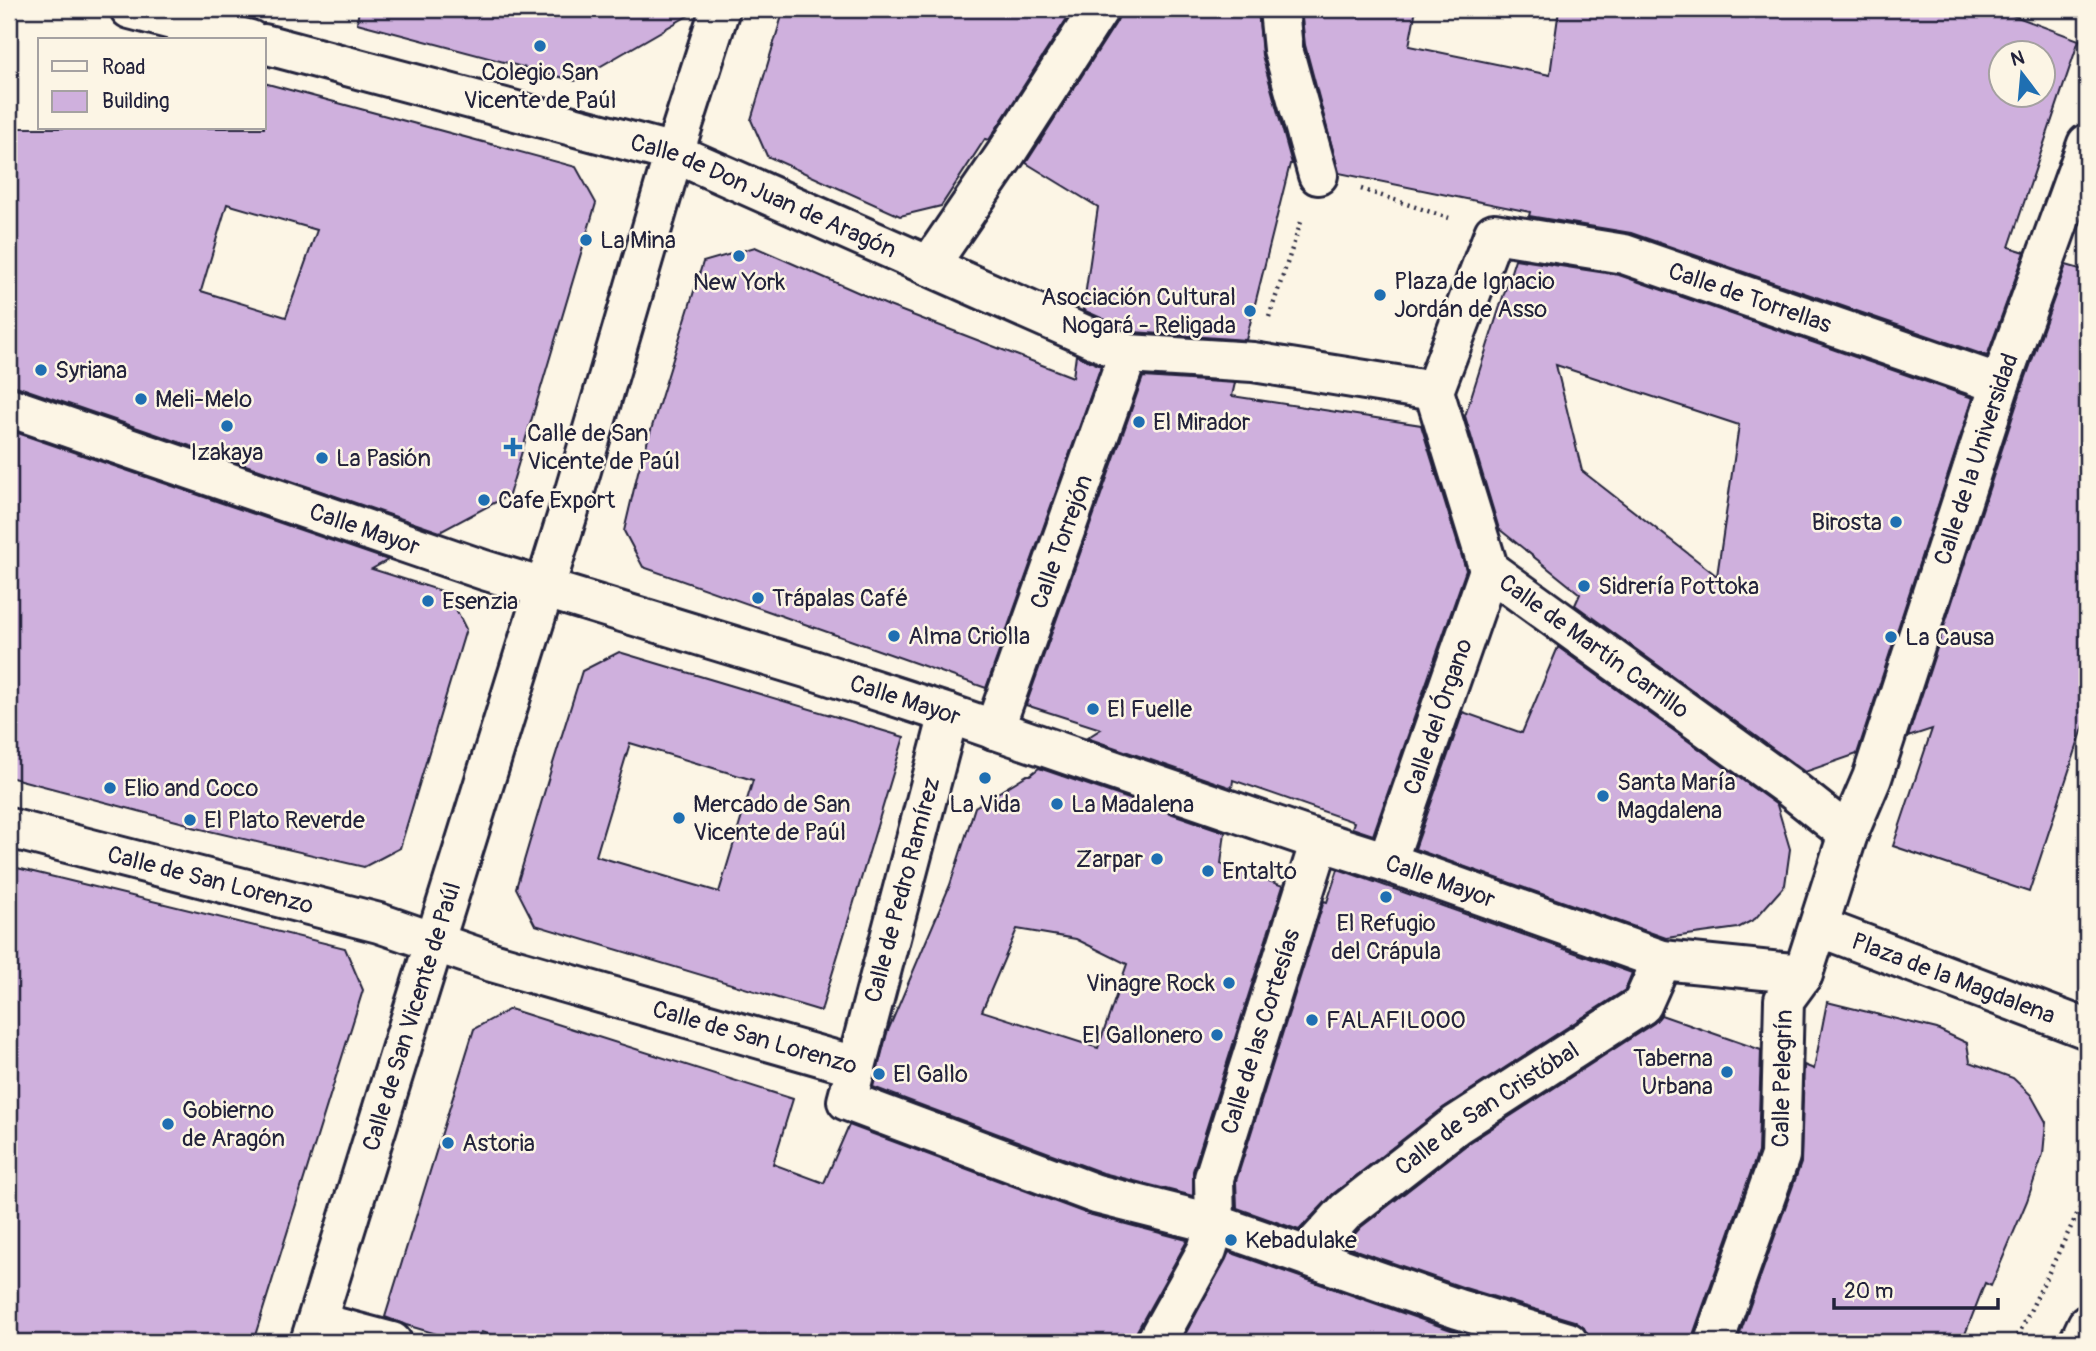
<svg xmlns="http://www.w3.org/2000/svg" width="2096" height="1351" viewBox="0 0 2096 1351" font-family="Pangolin,sans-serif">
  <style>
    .building { fill: #cfb0dd; stroke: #22223b; stroke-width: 2; fill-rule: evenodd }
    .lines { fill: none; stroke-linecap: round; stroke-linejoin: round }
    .street-casing { stroke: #22223b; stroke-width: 44 }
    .secondary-casing { stroke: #22223b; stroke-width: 44 }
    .path { stroke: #22223b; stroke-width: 4.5; stroke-dasharray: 2 5; stroke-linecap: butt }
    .street { stroke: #fcf5e5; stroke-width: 38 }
    .secondary { stroke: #fcf5e5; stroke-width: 38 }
    .poi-dot { fill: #1f6fb2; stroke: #fcf5e5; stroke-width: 2.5 }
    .labels { text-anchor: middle; stroke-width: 5; stroke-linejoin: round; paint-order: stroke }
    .poi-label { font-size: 24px; fill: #22223b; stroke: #fcf5e5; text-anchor: start }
    .street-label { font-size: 24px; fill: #22223b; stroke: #fcf5e5 }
  </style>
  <rect width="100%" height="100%" fill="#fcf5e5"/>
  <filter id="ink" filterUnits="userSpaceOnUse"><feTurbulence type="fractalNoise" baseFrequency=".0143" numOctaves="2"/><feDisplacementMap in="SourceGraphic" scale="14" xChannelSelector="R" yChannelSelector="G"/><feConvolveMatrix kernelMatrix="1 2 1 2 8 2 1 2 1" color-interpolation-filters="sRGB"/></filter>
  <g filter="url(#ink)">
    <g class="building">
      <path d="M359,9H697L696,11L575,81L357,23Z"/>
      <path d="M784,9H1073L989,140L985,139L941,206L900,216L767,156L751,120Z"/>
      <path d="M1121,9H1258L1262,55L1292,164H1290L1246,340L1133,332L1083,310L1098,207L1026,163L1117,21Z"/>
      <path d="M1301,9H1416L1409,46L1550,75L1559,9H1996L2079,40L2009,247L2025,252L1987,356L1631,233L1529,216L1530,212L1339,173L1305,45ZM2001,52H2043V94H2001Z"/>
      <path d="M264,83L576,167L596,203L509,495L440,532L16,386H9V128H264ZM227,204L317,230L286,317L201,291Z"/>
      <path d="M755,247L889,306L1073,377L1076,355L1101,366L986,688L643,567L624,531L638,472L703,262Z"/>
      <path d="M1515,259L1619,275L1973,398L1857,754L1805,772L1575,605L1580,594L1499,529L1465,416ZM1556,365L1739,425L1717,576L1582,471Z"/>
      <path d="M2066,265L2087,271V716L2029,892L1893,846L1932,729L1908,737L2021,391Z"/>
      <path d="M1143,377L1235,383L1232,396L1421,425L1466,570L1373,835L1352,828L1354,822L1233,780L1232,788L1087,738L1101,729L1026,705Z"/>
      <path d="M9,430L388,560L372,569L448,593L466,629L400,848L364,867L188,826V824L9,777Z"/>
      <path d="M1558,647L1777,805L1790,849L1785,885L1755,919L1738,928L1666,938L1415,849L1463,712L1522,733Z"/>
      <path d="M619,652L904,737L821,1011L535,925L516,888L550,773L582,671ZM630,743L753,780L719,892L596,856Z"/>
      <path d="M1039,768L1225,832L1221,864L1283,886L1193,1171V1196L1103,1173L873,1087L887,1033L950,885L975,807L1027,775H1030ZM1017,929L1076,939L1127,964L1098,1048L982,1011Z"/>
      <path d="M9,866L345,948L363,990L253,1342H9Z"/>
      <path d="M1338,869L1632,973L1625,990L1443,1108L1333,1194L1299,1230L1237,1208L1236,1181L1324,901L1327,902Z"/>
      <path d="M1827,1002L1937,1029L1967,1043L1970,1062L2013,1078L2031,1095L2046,1122L2043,1154L2027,1201L1991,1286L1985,1283L1962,1342H1737L1801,1163L1804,1065L1814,1069Z"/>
      <path d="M510,1009L793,1099L773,1164L824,1183L849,1125L1088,1214L1187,1240V1241L1137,1331L1134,1342H516L481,1332L478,1342H464L406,1325L385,1317L474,1029Z"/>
      <path d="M1661,1015L1761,1050L1758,1152L1693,1335V1342H1589L1584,1328L1574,1321L1465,1288L1344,1246L1361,1227L1469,1143L1654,1023Z"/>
      <path d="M1229,1252L1451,1330L1493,1342H1181Z"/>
    </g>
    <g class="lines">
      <g class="street-casing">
        <g id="street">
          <path d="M130,9L250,40"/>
          <path d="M1279,9L1283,49L1318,175"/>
          <path id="s1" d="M264,44L674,153L1128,354L1253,362L1434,391"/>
          <path d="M929,266L1007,152L1099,9"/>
          <path id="s2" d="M1434,391L1494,233L1624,254L2000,384"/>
          <path id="s3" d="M1434,391L1489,570L1789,787L1848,834"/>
          <path id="s4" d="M9,407L484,570L813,670L949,714L1320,841L1387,862L1662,960L1803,974"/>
          <path d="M949,714L847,1101L1096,1194L1215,1224L1458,1309L1568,1342"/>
          <path id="s5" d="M994,730L1128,354"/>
          <path id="s6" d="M9,828L379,923L492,962L855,1066"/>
          <path id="s7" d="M1387,862L1489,570"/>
          <path id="s8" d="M1819,927L2087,1029"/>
          <path id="s9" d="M1306,1255L1346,1211L1456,1125L1642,1005L1662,960"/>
          <path d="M317,1322L392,1342"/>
          <path id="s10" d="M1156,1342L1207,1250L1215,1224L1214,1178L1320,841"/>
          <path id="s11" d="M1714,1342L1780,1156L1784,1000L1803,974L1848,834L1872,778L2000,384L2087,144"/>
        </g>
      </g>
      <g class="secondary-casing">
        <g id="secondary">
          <path id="s12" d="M310,1342L574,494L674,153L720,9"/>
          <path d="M2079,1342L2087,1325"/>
        </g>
      </g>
      <g class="path">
        <path d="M1361,189L1449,218"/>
        <path d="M1269,317L1302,219"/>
        <path d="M2015,1342L2087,1194"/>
      </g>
      <use href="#street" class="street"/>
      <use href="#secondary" class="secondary"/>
    </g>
  </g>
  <g class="poi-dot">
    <circle cx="540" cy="46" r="7"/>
    <circle cx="586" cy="240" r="7"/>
    <circle cx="739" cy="256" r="7"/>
    <circle cx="1380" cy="295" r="7"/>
    <circle cx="1250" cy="311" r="7"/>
    <circle cx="41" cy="370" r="7"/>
    <circle cx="141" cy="399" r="7"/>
    <circle cx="1139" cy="422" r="7"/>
    <circle cx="227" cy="426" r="7"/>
    <path d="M509.5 436.5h7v7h7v7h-7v7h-7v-7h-7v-7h7z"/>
    <circle cx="322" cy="458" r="7"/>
    <circle cx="484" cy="500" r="7"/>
    <circle cx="1896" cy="522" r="7"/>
    <circle cx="1584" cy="586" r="7"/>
    <circle cx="758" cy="598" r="7"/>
    <circle cx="428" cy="601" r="7"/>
    <circle cx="894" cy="636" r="7"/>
    <circle cx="1891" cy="637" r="7"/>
    <circle cx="1093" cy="709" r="7"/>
    <circle cx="985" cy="778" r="7"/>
    <circle cx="110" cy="788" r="7"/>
    <circle cx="1603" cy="796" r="7"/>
    <circle cx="1057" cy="804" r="7"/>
    <circle cx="679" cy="818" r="7"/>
    <circle cx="190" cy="820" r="7"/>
    <circle cx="1157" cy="859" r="7"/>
    <circle cx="1208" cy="871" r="7"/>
    <circle cx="1386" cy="897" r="7"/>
    <circle cx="1229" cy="983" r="7"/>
    <circle cx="1312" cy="1020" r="7"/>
    <circle cx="1217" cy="1035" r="7"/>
    <circle cx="1727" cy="1072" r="7"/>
    <circle cx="879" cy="1074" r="7"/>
    <circle cx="168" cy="1124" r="7"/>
    <circle cx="448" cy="1143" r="7"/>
    <circle cx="1231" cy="1240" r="7"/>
  </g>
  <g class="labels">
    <g class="poi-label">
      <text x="540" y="80" text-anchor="middle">Colegio San<tspan x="540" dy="28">Vicente de Paúl</tspan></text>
      <text x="600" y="248">La Mina</text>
      <text x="1394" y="289">Plaza de Ignacio<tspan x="1394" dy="28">Jordán de Asso</tspan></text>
      <text x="739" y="290" text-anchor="middle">New York</text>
      <text x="1236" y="305" text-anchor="end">Asociación Cultural<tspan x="1236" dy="28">Nogará - Religada</tspan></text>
      <text x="55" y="378">Syriana</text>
      <text x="155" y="407">Meli-Melo</text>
      <text x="1153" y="430">El Mirador</text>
      <text x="527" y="441">Calle de San<tspan x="527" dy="28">Vicente de Paúl</tspan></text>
      <text x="227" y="460" text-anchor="middle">Izakaya</text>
      <text x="336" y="466">La Pasión</text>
      <text x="498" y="508">Cafe Export</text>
      <text x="1882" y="530" text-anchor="end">Birosta</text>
      <text x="1598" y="594">Sidrería Pottoka</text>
      <text x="772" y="606">Trápalas Café</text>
      <text x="442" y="609">Esenzia</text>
      <text x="908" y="644">Alma Criolla</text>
      <text x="1905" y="645">La Causa</text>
      <text x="1107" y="717">El Fuelle</text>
      <text x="1617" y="790">Santa María<tspan x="1617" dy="28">Magdalena</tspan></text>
      <text x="124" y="796">Elio and Coco</text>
      <text x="693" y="812">Mercado de San<tspan x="693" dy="28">Vicente de Paúl</tspan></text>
      <text x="985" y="812" text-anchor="middle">La Vida</text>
      <text x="1071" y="812">La Madalena</text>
      <text x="204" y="828">El Plato Reverde</text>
      <text x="1143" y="867" text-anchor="end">Zarpar</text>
      <text x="1222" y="879">Entalto</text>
      <text x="1386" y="931" text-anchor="middle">El Refugio<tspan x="1386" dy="28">del Crápula</tspan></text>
      <text x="1215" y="991" text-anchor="end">Vinagre Rock</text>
      <text x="1326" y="1028">FALAFILOOO</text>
      <text x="1203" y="1043" text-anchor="end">El Gallonero</text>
      <text x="1713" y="1066" text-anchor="end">Taberna<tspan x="1713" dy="28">Urbana</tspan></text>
      <text x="893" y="1082">El Gallo</text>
      <text x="182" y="1118">Gobierno<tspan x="182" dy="28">de Aragón</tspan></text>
      <text x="462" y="1151">Astoria</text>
      <text x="1245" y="1248">Kebadulake</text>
    </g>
    <g class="street-label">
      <text dy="8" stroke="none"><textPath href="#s1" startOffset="523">Calle de Don Juan de Aragón</textPath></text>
      <text dy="8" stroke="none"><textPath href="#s2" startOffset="434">Calle de Torrellas</textPath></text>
      <text dy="8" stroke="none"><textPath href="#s11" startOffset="929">Calle de la Universidad</textPath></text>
      <text dy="8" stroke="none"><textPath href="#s4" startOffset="376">Calle Mayor</textPath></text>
      <text dy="8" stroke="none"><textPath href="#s5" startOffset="200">Calle Torrejón</textPath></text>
      <text dy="8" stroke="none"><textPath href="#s3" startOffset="317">Calle de Martín Carrillo</textPath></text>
      <text dy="8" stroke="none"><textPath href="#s4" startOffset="943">Calle Mayor</textPath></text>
      <text dy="8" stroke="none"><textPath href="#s7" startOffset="154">Calle del Órgano</textPath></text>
      <text dy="8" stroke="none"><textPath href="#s6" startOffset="208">Calle de San Lorenzo</textPath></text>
      <text dy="8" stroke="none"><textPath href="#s4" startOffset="1508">Calle Mayor</textPath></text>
      <text transform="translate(902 890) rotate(-75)" y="8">Calle de Pedro Ramírez</text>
      <text dy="8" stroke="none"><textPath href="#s8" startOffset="144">Plaza de la Magdalena</textPath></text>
      <text dy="8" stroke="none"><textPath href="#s12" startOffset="341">Calle de San Vicente de Paúl</textPath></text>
      <text dy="8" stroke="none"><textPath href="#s10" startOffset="332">Calle de las Cortesías</textPath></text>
      <text dy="8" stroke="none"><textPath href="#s6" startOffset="775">Calle de San Lorenzo</textPath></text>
      <text dy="8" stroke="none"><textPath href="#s11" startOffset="275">Calle Pelegrín</textPath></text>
      <text dy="8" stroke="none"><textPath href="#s9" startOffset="234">Calle de San Cristóbal</textPath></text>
    </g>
  </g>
  <rect width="2096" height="1351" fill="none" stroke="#fcf5e5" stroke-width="35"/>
  <rect x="18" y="18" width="2061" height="1316" fill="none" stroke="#22223b" stroke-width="2.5" filter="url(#ink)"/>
  <rect x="38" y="38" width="228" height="91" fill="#fcf5e5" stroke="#a5a1a1" stroke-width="2"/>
  <rect x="52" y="61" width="35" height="10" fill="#fcf5e5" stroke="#a5a1a1" stroke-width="2"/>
  <text x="102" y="74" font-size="21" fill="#22223b">Road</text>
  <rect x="52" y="91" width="35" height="21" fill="#cfb0dd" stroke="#a5a1a1" stroke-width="2"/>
  <text x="102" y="108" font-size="21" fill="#22223b">Building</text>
  <g transform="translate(2022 74) rotate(344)"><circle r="33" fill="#fcf5e5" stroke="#a5a1a1" stroke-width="2"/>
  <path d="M0-5L12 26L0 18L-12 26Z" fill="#1f6fb2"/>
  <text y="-10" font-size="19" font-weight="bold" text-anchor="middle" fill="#22223b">N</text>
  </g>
  <path d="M1834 1298v10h164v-10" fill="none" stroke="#22223b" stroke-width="3.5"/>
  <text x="1844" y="1298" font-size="21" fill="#22223b" stroke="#fcf5e5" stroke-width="5" paint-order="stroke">20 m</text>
</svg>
